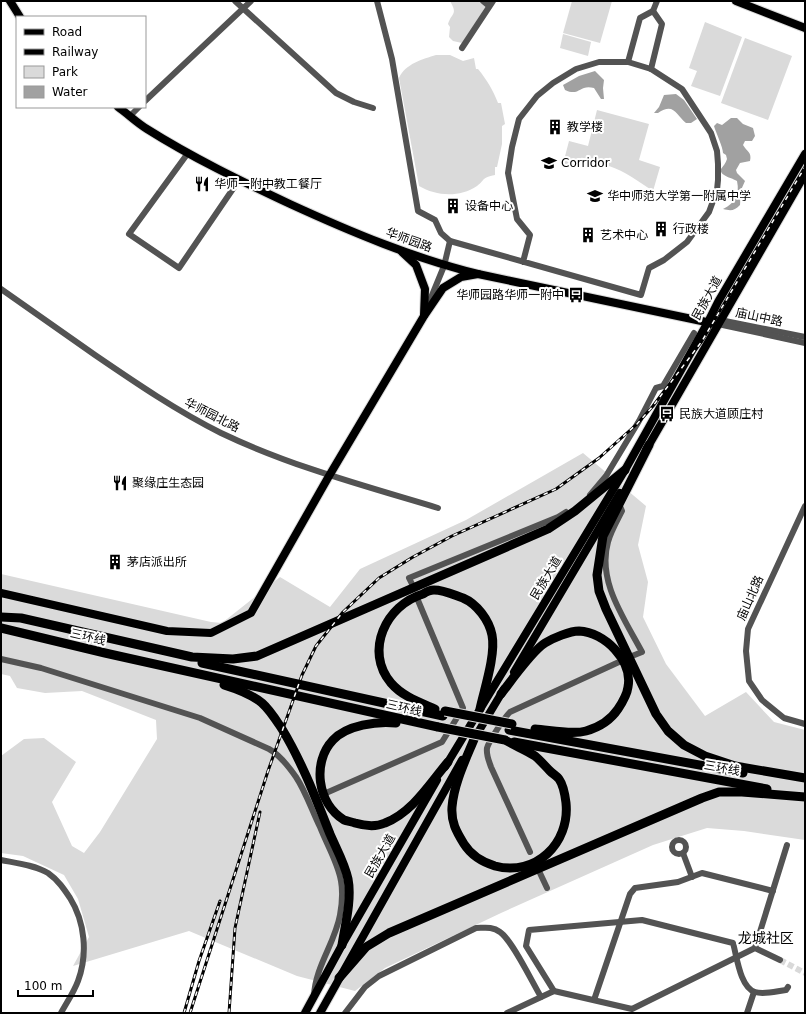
<svg xmlns="http://www.w3.org/2000/svg" width="806" height="1014" viewBox="0 0 806 1014" font-family="'DejaVu Sans','Noto Sans SC',sans-serif">
  <style>
    .green { fill: #dadada }
    .water { fill: #a1a1a1 }
    .lines { fill: none; stroke-linecap: round; stroke-linejoin: round }
    .minor-tunnel { stroke: #d9d9d9; stroke-width: 6; stroke-dasharray: 6 3; stroke-linecap: butt }
    .major-casing { stroke: #dbdbdb; stroke-width: 10 }
    .highway-casing { stroke: #dbdbdb; stroke-width: 11 }
    .minor { stroke: #535353; stroke-width: 6 }
    .major { stroke: #000; stroke-width: 8 }
    .highway { stroke: #000; stroke-width: 9 }
    .rail-casing { stroke: #000; stroke-width: 3 }
    .rail { stroke: #fff; stroke-width: 1.5; stroke-dasharray: 4.5; stroke-linecap: butt }
    .highway-bridge-casing { stroke: #dbdbdb; stroke-width: 11; stroke-linecap: butt }
    .highway-bridge { stroke: #000; stroke-width: 9 }
    .labels { text-anchor: middle; stroke-width: 4; stroke-linejoin: round; paint-order: stroke }
    .poi-label { font-size: 12px; fill: #000; stroke: #fff; text-anchor: start }
    .street-label { font-size: 12px; fill: #000; stroke: #fff }
    .quarter-label { font-size: 14px; fill: #000; stroke: #fff }
  </style>
  <rect width="100%" height="100%" fill="#fff"/>
  <g class="green">
    <path d="M450,1H479L485,5V8L462,43L453,41L449,37L450,27L448,24C452,12 458,15 450,1Z"/>
    <path d="M572,1H612L600,43L563,33Z"/>
    <path d="M705,22L742,37L720,96L691,86L697,71L689,68Z"/>
    <path d="M563,34L591,42L588,56L560,48Z"/>
    <path d="M745,38L792,56L768,120L721,103Z"/>
    <path d="M436,55H450L463,61L474,58L476,69H478C487,80 493,90 498,103H501L505,124L502,126V144L497,167H495V175C481,178 486,179 477,186C459,198 436,196 419,186L399,78C405,64 423,59 436,55Z"/>
    <path d="M597,110L649,124L639,160L660,167L653,191C639,182 625,171 609,166C595,162 578,164 563,164L569,141L588,146Z"/>
    <path d="M583,453L646,506L638,545L648,582L643,617L666,664L705,716L746,692L774,722L805,730V840L744,831L707,828L653,845L501,913L385,968L355,991L297,976L189,931L73,966L89,937L78,899L64,875L23,856L1,853V756L24,739L44,738L76,762L52,802L72,846L84,853L100,832L157,739L156,720L82,691L45,693L17,688L10,676L1,674V574L211,622L222,623L280,577L330,607L360,569L466,520Z"/>
  </g>
  <g class="water">
    <path d="M595,71L604,80L603,88L604,99H601L594,88C579,84 580,97 565,90L563,85L579,76Z"/>
    <path d="M676,94L684,100L697,119L691,123H686C676,115 674,102 658,113H654L659,107L664,95Z"/>
    <path d="M731,118H737L743,124L753,128L755,136L752,141H745L743,145C747,152 752,152 750,161L740,163L736,170L737,173L745,181L741,190L740,205C734,211 731,211 723,209C735,203 740,195 737,181C733,178 719,176 721,169C723,166 726,163 727,159L726,155L723,153C723,147 716,133 714,126L717,123L722,125Z"/>
  </g>
  <g class="lines">
    <path class="minor-tunnel" d="M780,960L805,973"/>
    <g class="major-casing">
      <g id="major">
        <path d="M10,1L20,17"/>
        <path d="M736,1L805,28"/>
        <path d="M118,107C128,114 137,123 147,129C193,158 241,181 290,204C351,232 413,258 478,274L711,323"/>
        <path d="M402,252L416,265L425,289L424,315"/>
        <path d="M646,450L805,174"/>
        <path d="M1,593L167,631L211,633L251,613L329,476L424,316L443,288L461,277L478,274"/>
        <path d="M514,672L620,493"/>
        <path d="M474,739L504,689"/>
        <path d="M445,767L625,470L708,322L718,302L805,154"/>
        <path d="M305,1013L342,945L437,780"/>
        <path d="M320,1013L462,760"/>
      </g>
    </g>
    <g class="highway-casing">
      <g id="highway">
        <path d="M649,445L603,536L597,575L599,591L606,609L656,714L668,731L684,745L705,756L735,766L805,778"/>
        <path d="M1,617L21,618L192,657L233,659L257,656L548,529L575,511L625,470"/>
        <path d="M1,628L105,653L438,727"/>
        <path d="M202,663L443,716"/>
        <path d="M224,685C237,689 251,694 262,703C270,710 276,720 282,729C302,762 316,799 330,834C336,848 345,864 348,879C352,899 345,926 342,945"/>
        <path d="M501,694C511,681 532,651 545,643C553,638 570,631 579,631C605,632 633,661 628,687C627,695 622,703 618,709C610,721 600,727 586,731C572,735 550,730 535,729"/>
        <path d="M435,709C419,702 402,696 391,683C364,651 386,605 423,594C426,592 430,590 434,590C444,590 454,595 463,598C477,604 489,620 492,635C496,655 484,690 480,709"/>
        <path d="M396,723C377,721 347,725 333,740C312,762 317,803 344,820C347,821 352,822 355,823C365,826 376,827 385,823C413,812 430,783 448,762"/>
        <path d="M509,730L743,773"/>
        <path d="M475,737C466,759 454,783 452,807C451,822 456,831 464,844C471,855 482,862 495,866C536,877 570,843 566,803C565,795 564,786 559,779C557,776 553,774 550,771C545,766 540,760 535,756C526,750 515,746 505,740"/>
        <path d="M514,742L767,789"/>
        <path d="M339,978L366,947L389,933L702,798L719,792H742L805,797"/>
      </g>
    </g>
    <g class="minor">
      <path d="M235,1L336,93L354,102L373,108"/>
      <path d="M377,1L392,59L418,211L435,220L441,233L450,241L641,295L649,268L664,260L687,242L709,212L717,190L718,180V164L717,151L711,133L682,89L651,69L628,62H599L576,69L553,83L537,96L519,119L512,147L508,173L517,219L530,235L523,262"/>
      <path d="M483,1L489,6"/>
      <path d="M653,11L657,1"/>
      <path d="M462,48L493,1"/>
      <path d="M628,62L640,18L653,11L662,24L651,69"/>
      <path d="M145,101L251,1"/>
      <path d="M130,116L139,107"/>
      <path d="M188,153L129,234L179,268L239,180"/>
      <path d="M1,289C32,311 64,333 95,355C136,383 177,411 221,433C290,466 365,486 438,508"/>
      <path d="M428,305L444,266L450,241"/>
      <path d="M709,320H720L805,337"/>
      <path d="M718,324L805,343"/>
      <path d="M590,495L606,476L639,421L656,388L663,386L694,333"/>
      <path d="M619,504L622,511C617,521 611,531 608,542C597,581 624,618 642,652L632,656"/>
      <path d="M805,506L748,629L746,651L749,681L762,700L784,718L805,724"/>
      <path d="M412,584L409,578L558,517L566,512"/>
      <path d="M1,659L41,668L200,718L269,749C280,755 289,767 296,777C306,792 312,811 320,827C327,845 338,863 341,881C343,892 342,904 340,915C335,943 315,967 314,996"/>
      <path d="M326,793L442,742L463,708L417,598"/>
      <circle cx="679" cy="847" r="7"/>
      <path d="M530,852L491,767C489,761 486,755 487,748C489,741 504,718 510,712L619,662"/>
      <path d="M683,853L692,877"/>
      <path d="M1,860C16,863 34,865 48,873C58,880 64,889 70,898C85,922 88,954 78,981C74,992 67,1002 61,1013"/>
      <path d="M539,871L547,888"/>
      <path d="M755,948L787,845"/>
      <path d="M554,991L526,946L529,930L642,920L733,943C737,957 740,987 755,992C764,995 777,991 786,990L788,987"/>
      <path d="M594,1000L630,894L635,888L678,882L702,873L773,891"/>
      <path d="M345,1013L365,987L379,976L476,928C484,928 492,926 500,932C512,940 532,982 541,997"/>
      <path d="M507,1013L554,991L632,1009L755,948L780,960"/>
      <path d="M747,1013L754,992"/>
    </g>
    <use href="#major" class="major"/>
    <use href="#highway" class="highway"/>
    <g class="rail-casing">
      <g id="rail">
        <path d="M184,1013L199,961L220,901"/>
        <path d="M190,1013L268,771L302,675L316,646L343,612L379,578L413,557L452,536L556,489L599,458L637,424L653,406L702,341L805,167"/>
        <path d="M229,1013L235,928L260,812"/>
      </g>
    </g>
    <use href="#rail" class="rail"/>
    <g class="highway-bridge-casing">
      <g id="highway-bridge">
        <path d="M445,711L512,724"/>
        <path d="M438,727L505,740"/>
      </g>
    </g>
    <use href="#highway-bridge" class="highway-bridge"/>
  </g>
  <defs>
    <g id="building-bare" transform="scale(1.2)"><path d="M-4-6H4V6H1V3H-1V6H-4ZM-2.5-4.3h1.7v1.8h-1.7ZM.8-4.3h1.7v1.8H.8ZM-2.5-1h1.7V.8h-1.7ZM.8-1h1.7V.8H.8Z" fill="#000" stroke="#fff" stroke-width="2.5" paint-order="stroke"/></g>
    <g id="school-bare" transform="scale(1.2)"><path d="M0-5L7-2L0 1L-7-2ZM-4 1L0 2.5L4 1V4Q0 6-4 4Z" fill="#000" stroke="#fff" stroke-width="2.5" paint-order="stroke"/></g>
    <g id="restaurant-bare" transform="scale(1.2)"><path d="M-5-6h1v4h1v-4h1v4h1v-4h1v5L-1.5 .5V6h-2V.5L-5-1ZM5-6V6H3V1.5H1.5Q1.5-4 5-6Z" fill="#000" stroke="#fff" stroke-width="2.5" paint-order="stroke"/></g>
    <g id="bus-bare" transform="scale(1.2)"><path d="M-5-6H5V4H4V6H2V4H-2V6H-4V4H-5ZM-3.5-4V0h7V-4ZM-3.5 1.2v1.5H-2V1.2ZM2 1.2v1.5H3.5V1.2Z" fill="#000" stroke="#fff" stroke-width="2.5" paint-order="stroke"/></g>
  </defs>
  <g fill-rule="evenodd">
    <use href="#building-bare" x="555" y="127"/>
    <use href="#school-bare" x="549" y="163"/>
    <use href="#restaurant-bare" x="202" y="184"/>
    <use href="#school-bare" x="595" y="196"/>
    <use href="#building-bare" x="453" y="206"/>
    <use href="#building-bare" x="661" y="229"/>
    <use href="#building-bare" x="588" y="235"/>
    <use href="#bus-bare" x="576" y="295"/>
    <use href="#bus-bare" x="667" y="414"/>
    <use href="#restaurant-bare" x="120" y="483"/>
    <use href="#building-bare" x="115" y="562"/>
  </g>
  <g class="labels">
    <g class="poi-label">
      <text x="567" y="131">教学楼</text>
      <text x="561" y="167">Corridor</text>
      <text x="214" y="188">华师一附中教工餐厅</text>
      <text x="607" y="200">华中师范大学第一附属中学</text>
      <text x="465" y="210">设备中心</text>
      <text x="673" y="233">行政楼</text>
      <text x="600" y="239">艺术中心</text>
      <text x="564" y="299" text-anchor="end">华师园路华师一附中</text>
      <text x="679" y="418">民族大道顾庄村</text>
      <text x="132" y="487">聚缘庄生态园</text>
      <text x="127" y="566">茅店派出所</text>
    </g>
    <g class="street-label">
      <text transform="translate(409 240) rotate(20)" y="4">华师园路</text>
      <text transform="translate(707 298) rotate(-61)" y="4">民族大道</text>
      <text transform="translate(759 317) rotate(12)" y="4">庙山中路</text>
      <text transform="translate(212 415) rotate(27)" y="4">华师园北路</text>
      <text transform="translate(546 578) rotate(-59)" y="4">民族大道</text>
      <text transform="translate(750 598) rotate(-66)" y="4">庙山北路</text>
      <text transform="translate(88 637) rotate(13)" y="4">三环线</text>
      <text transform="translate(404 708) rotate(13)" y="4">三环线</text>
      <text transform="translate(722 768) rotate(10)" y="4">三环线</text>
      <text transform="translate(380 856) rotate(-60)" y="4">民族大道</text>
    </g>
    <g class="quarter-label">
      <text x="766" y="943">龙城社区</text>
    </g>
  </g>
  <rect width="806" height="1014" fill="none" stroke="#000000" stroke-width="4"/>
  <rect x="16" y="16" width="130" height="92" fill="#ffffff" stroke="#999999"/>
  <rect x="24" y="29" width="20" height="6" fill="#000000" stroke="#999999"/>
  <text x="52" y="36" font-size="12" fill="#000000">Road</text>
  <rect x="24" y="49" width="20" height="6" fill="#000000" stroke="#999999"/>
  <text x="52" y="56" font-size="12" fill="#000000">Railway</text>
  <rect x="24" y="66" width="20" height="12" fill="#dadada" stroke="#999999"/>
  <text x="52" y="76" font-size="12" fill="#000000">Park</text>
  <rect x="24" y="86" width="20" height="12" fill="#a1a1a1" stroke="#999999"/>
  <text x="52" y="96" font-size="12" fill="#000000">Water</text>
  <path d="M18 990v6h75v-6" fill="none" stroke="#000000" stroke-width="2"/>
  <text x="24" y="990" font-size="12" fill="#000000" stroke="#ffffff" stroke-width="3" paint-order="stroke">100 m</text>
</svg>
